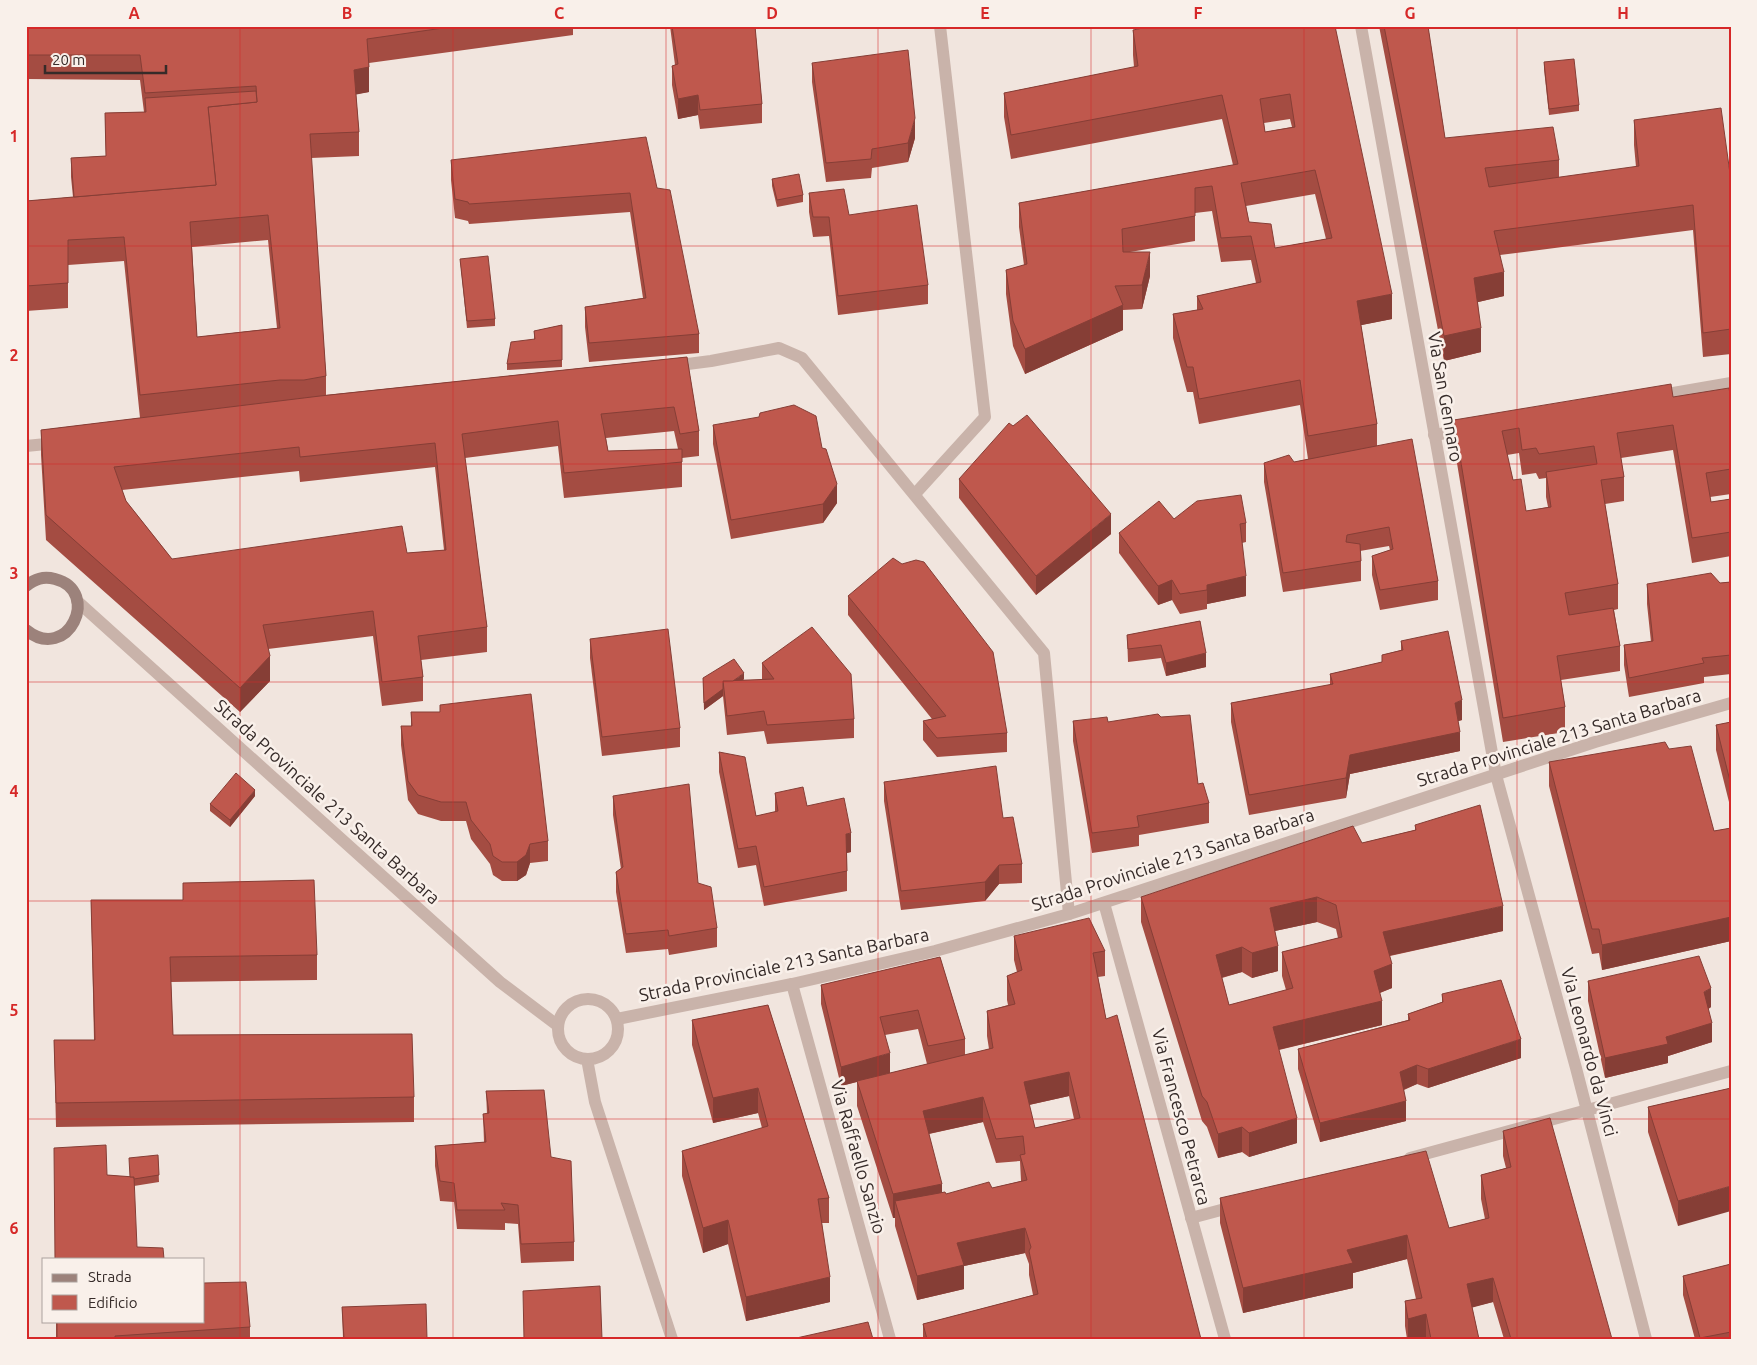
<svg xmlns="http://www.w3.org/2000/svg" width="1757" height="1365" viewBox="0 0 1757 1365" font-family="Ubuntu,sans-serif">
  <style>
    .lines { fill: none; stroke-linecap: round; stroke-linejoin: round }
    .street { stroke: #c9b3aa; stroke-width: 12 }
    .secondary { stroke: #9c827b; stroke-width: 12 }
    .wall { fill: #a44c42; fill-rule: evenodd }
    .shaded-wall { fill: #863e36 }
    .building { fill: #bf584d; stroke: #863e36; fill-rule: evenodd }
    .grid { fill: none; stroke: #d62828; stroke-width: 1; stroke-opacity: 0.55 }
    .labels { text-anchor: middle; stroke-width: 5; stroke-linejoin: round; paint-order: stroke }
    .street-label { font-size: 18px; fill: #362b29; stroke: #f9f0ea }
    .neatline { fill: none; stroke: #d62828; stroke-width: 2 }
    .grid-label { font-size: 16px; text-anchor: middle; font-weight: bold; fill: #d62828 }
  </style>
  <rect width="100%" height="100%" fill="#f1e5de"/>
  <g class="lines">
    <g class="street">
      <path d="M1361,26L1496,775L1576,1068L1646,1339"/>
      <path d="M672,366L711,361L779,348L802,358L1044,653L1069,914"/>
      <path d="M1656,396L1731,383"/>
      <path d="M1434,435L1471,429"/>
      <path d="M26,446L56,443"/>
      <path d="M915,494L985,417L940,26"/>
      <path d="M77,601L500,982L557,1025"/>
      <path d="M1104,903L1225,1339"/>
      <path d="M792,984L890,1339"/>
      <circle cx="588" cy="1029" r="30"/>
      <path d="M617,1019L792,984L935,951L1069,914L1595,742L1731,703"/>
      <path d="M587,1059L595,1102L672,1339"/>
      <path d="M1410,1158L1731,1071"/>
      <path d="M1191,1218L1236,1206"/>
    </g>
    <path class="secondary" d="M26,586C35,579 43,576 55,579C102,591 68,664 26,630"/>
  </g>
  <g class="wall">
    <path d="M26,26H573V35L369,63V92L356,94L359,132V156L311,158L326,376V395L687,357L699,431V456L682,458V487L564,498L558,446L465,458L487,627V652L421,660L423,677V701L382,706L373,636L268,649L270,681L240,712L46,540L41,455V430L140,418L124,261L68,265V308L26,311V201L73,197L71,177V158L106,156L105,113L144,112L140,80L26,79ZM268,240L277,328L197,337L192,247ZM674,431L678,449L608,451L606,438ZM435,467L444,550L407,553L172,559L126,501L122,490L299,471L300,482Z"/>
    <path d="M670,26H755L762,104V123L700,129L698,115L678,119L672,85V66L675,65Z"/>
    <path d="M1335,26L1392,319L1361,325L1377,424V446L1438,581V600L1380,610L1372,575V556L1390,550L1389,546L1360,551L1361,561V581L1283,592L1264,482V463L1294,462L1308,459L1300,405L1199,424L1193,392H1187L1173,338V314L1197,310V296L1256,283L1251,260L1221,262L1212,211L1195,213V241L1130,252L1150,276L1142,309L1123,310V330L1025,374L1013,346L1006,294V270L1024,265L1019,227V203L1233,165L1222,119L1011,159L1004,117V93L1134,67L1133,55V30ZM1290,119L1292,127L1265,132L1264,123ZM1315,194L1326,239L1275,248L1249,222L1246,206Z"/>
    <path d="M1379,26H1428L1445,138L1559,160V178L1636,167L1634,145V120L1731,181V354L1703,357L1693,230L1500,255L1504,296L1478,302L1481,352L1444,361Z"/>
    <path d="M1544,62L1579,105V111L1549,115L1544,69Z"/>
    <path d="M812,63L915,138L908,162L872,168L871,178L826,182L812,82Z"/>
    <path d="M451,160L657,188L699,334V353L589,362L585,327V307L643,298L630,212L469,224L468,221L455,218L451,180Z"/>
    <path d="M772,179L803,195V202L777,207L772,186Z"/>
    <path d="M809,193L849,215L928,285V304L838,315L829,236L813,237L809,212Z"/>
    <path d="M460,259L495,319V326L467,328Z"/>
    <path d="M562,325V367L507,370V364L534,340V331Z"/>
    <path d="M1673,397L1731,400V494L1710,497L1711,502L1731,499V556L1692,563L1673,450L1621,458L1624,477V501L1605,504L1618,584V609L1614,610L1620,646V671L1561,680L1565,707V732L1503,742L1454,445V420ZM1519,453L1522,475L1536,473L1539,479L1546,478V497L1548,507L1526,511L1513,480L1507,455Z"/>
    <path d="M713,425L822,448L837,503L823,523L731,539L713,444Z"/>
    <path d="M959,479L1111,534L1036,595L959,498Z"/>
    <path d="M1174,519L1246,523V542L1242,543L1246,596L1207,604V609L1180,614L1172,600L1158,605L1119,553V533Z"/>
    <path d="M1731,582V674L1704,677V683L1629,697L1624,665V645L1651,642L1647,604V584L1720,583Z"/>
    <path d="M848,596L1007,733V752L937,757L923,740V721L932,719L848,615Z"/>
    <path d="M1200,621L1206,667L1166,676L1161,658L1128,662L1127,635Z"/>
    <path d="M590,639L680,728V747L602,756L590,658Z"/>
    <path d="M1401,641L1462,720L1458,721L1460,751L1350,774L1346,798L1249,815L1231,722V703L1330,685V674L1382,662V655L1401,650Z"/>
    <path d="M762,663L854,719V738L767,744L764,731L727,735L723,696L704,710L703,678L744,679L743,680H762Z"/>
    <path d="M411,712L548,841V861L530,863L526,875L517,881H502L493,875L490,864L471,839L466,821H441L418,814L408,800L401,745V726H411Z"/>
    <path d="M1073,721L1108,722L1198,784L1209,803V823L1139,835V846L1092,853L1073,741Z"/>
    <path d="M1731,722V810L1716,750V725Z"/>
    <path d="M1669,749L1714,831L1731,828V941L1602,970L1599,953L1592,954L1549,786V762Z"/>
    <path d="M719,752L756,816L775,812V793L807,806L851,852L847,853V891L764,906L756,865L738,868L719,772Z"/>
    <path d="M884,782L1003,818L1022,864V883L999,884L985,901L901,910L884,801Z"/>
    <path d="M255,796L230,827L210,811V804Z"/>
    <path d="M613,796L698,883L717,928V947L669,955L668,949L626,953L616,892V872L621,869L613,815Z"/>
    <path d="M1415,825L1503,931L1390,956L1392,988L1380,993L1382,1025L1279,1050L1297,1143L1249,1157L1242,1152L1218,1158L1207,1127L1202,1121L1141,922V897L1415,830ZM1317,922L1336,929L1338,938L1282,952V976L1286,990L1229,1005L1222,978L1242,972L1252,978L1278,971L1275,931Z"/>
    <path d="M91,900L317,955V980L171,982L173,1035L414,1097V1122L56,1127L54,1040H94Z"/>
    <path d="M1014,936L1105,951V976L1098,977L1106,1019L1201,1339H923V1324L1033,1295L1029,1275V1264L1025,1253L964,1266V1289L917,1300L895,1226V1218H893L857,1106V1082L841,1086L821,1004V985L940,957L965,1039V1055L989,1049L987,1036V1011L1008,1005L1007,1000V976L1017,972L1014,960ZM918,1029L927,1064L878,1076L885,1035ZM1069,1096L1074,1119L1035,1128L1029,1105ZM983,1122L996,1163L1020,1161L1021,1181L992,1188L946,1194L942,1192L929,1134Z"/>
    <path d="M1588,981L1711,1007L1708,1009L1712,1042L1668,1056V1063L1605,1078L1588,1001Z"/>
    <path d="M1442,994L1521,1058L1428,1088L1417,1084L1404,1090L1406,1121L1320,1142L1298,1069V1049L1408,1020V1014L1442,1002Z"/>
    <path d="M768,1005L829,1198V1223H822L830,1302L746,1321L728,1244L703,1253L682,1176V1151L762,1128L758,1113L713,1123L692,1045V1020Z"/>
    <path d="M1731,1088L1678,1226L1648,1132V1107Z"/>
    <path d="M486,1091L551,1157L574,1242V1261L521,1263L518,1224L505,1223V1230L457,1229L454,1202L440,1201L435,1166V1146L484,1142L483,1114H487Z"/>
    <path d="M1503,1131L1612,1339H1504L1493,1302L1472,1307L1479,1339H1407L1405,1326V1301L1416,1299L1407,1259L1353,1273V1288L1243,1313L1220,1223V1198L1449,1228L1485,1219L1481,1199V1175L1506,1168L1503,1156Z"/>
    <path d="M158,1155L159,1182L134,1186L55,1259L107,1175L130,1177Z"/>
    <path d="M1731,1264V1339H1695L1683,1295V1276Z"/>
    <path d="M342,1307L427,1339H343Z"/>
    <path d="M56,1321H204L250,1327V1339H56Z"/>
  </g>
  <g class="shaded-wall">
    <path d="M369,67V92L354,95V70Z"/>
    <path d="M698,95V115L678,119V99Z"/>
    <path d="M915,118V138L908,162V143Z"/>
    <path d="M1150,252V276L1142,309V285Z"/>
    <path d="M1504,272V296L1474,303V278Z"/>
    <path d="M1392,294V319L1357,326V301Z"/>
    <path d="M1123,305V330L1025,374V349Z"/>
    <path d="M1481,328V352L1444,361V336Z"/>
    <path d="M837,484V503L823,523V504Z"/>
    <path d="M1111,514V534L1036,595V576Z"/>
    <path d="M1246,576V596L1207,604V609V585Z"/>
    <path d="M1172,580V600L1158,605V586Z"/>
    <path d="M1206,653V667L1166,676V663Z"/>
    <path d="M270,656V681L240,712V688Z"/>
    <path d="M744,673V679L724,694V688Z"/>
    <path d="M723,689V696L704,710V703Z"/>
    <path d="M1462,700V720L1455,722V703Z"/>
    <path d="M1460,732V751L1350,774L1346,798V778L1350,755Z"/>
    <path d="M255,790V796L230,827V820Z"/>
    <path d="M851,833V852L846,853V834Z"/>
    <path d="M530,844V863L526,875L517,881V862Z"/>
    <path d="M999,865V884L985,901V882Z"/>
    <path d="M1317,897V922L1270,932V908Z"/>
    <path d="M1503,906V931L1383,957V932Z"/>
    <path d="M1731,917V941L1602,970V945Z"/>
    <path d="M1278,946V971L1252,978V953Z"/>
    <path d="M1242,947V972L1216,979V955Z"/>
    <path d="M1392,964V988L1374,995V971Z"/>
    <path d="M1711,988V1007L1704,1012V992Z"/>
    <path d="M1382,1001V1025L1273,1051V1027Z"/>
    <path d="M1712,1023V1042L1668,1056V1063L1605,1078V1058L1666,1037Z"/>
    <path d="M1521,1039V1058L1428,1088V1069Z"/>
    <path d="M890,1053V1073L841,1086V1067Z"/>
    <path d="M1417,1065V1084L1400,1091V1072Z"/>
    <path d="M1069,1072V1096L1024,1106V1082Z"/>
    <path d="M758,1088V1113L713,1123V1098Z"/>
    <path d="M983,1097V1122L923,1135V1111Z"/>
    <path d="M1406,1101V1121L1320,1142V1123Z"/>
    <path d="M1297,1118V1143L1249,1157V1133Z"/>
    <path d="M1242,1127V1152L1218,1158V1134Z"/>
    <path d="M942,1184V1208L895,1201V1218H893V1194Z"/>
    <path d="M1731,1186V1211L1678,1226V1201Z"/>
    <path d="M728,1220V1244L703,1253V1228Z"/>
    <path d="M1025,1228V1253L964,1266V1289L917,1300V1276L957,1243Z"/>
    <path d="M1407,1235V1259L1353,1273V1288L1243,1313V1288L1347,1250Z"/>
    <path d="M830,1277V1302L746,1321V1297Z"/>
    <path d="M1493,1278V1302L1467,1309V1284Z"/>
    <path d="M1426,1314V1338L1408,1339V1319Z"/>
  </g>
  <g class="building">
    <path d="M26,26H457L367,39L369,67L354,70L359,132L310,134L326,376L304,380H280L140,395L124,237L68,240V283L26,286V201L216,185L208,107L257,102L256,86L145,93L140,55H26ZM268,215L280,328L197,337L190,222Z"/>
    <path d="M672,26H755L762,104L700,110L698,95L678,99L672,66L678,64Z"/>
    <path d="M1153,26H1335L1392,294L1357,301L1377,424L1308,436L1300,380L1199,399L1193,367H1187L1173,314L1203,309L1197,296L1261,282L1251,236L1221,238L1212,186L1195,188V216L1122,229L1123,252H1150L1142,285L1115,286L1123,305L1025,349L1013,321L1006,270L1027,264L1019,203L1238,164L1222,95L1011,135L1004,93L1138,66L1133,30ZM1290,94L1295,127L1265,132L1260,99ZM1315,170L1332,238L1275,248L1271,224L1249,222L1241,183Z"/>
    <path d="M1384,26H1428L1445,138L1553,127L1559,160L1485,168L1489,187L1639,166L1634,120L1721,108L1731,181V329L1703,333L1693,205L1494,231L1504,272L1474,278L1481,328L1444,336Z"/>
    <path d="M908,50L915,118L908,143L872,149L871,159L826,163L812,63Z"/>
    <path d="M1574,59L1579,105L1549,109L1544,62Z"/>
    <path d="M256,91L257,102L208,107L216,185L74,197L71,158L106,156L105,113L146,112L145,98Z"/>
    <path d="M646,137L657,188L670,190L699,334L589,343L585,307L646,298L630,193L469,204L468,202L455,199L451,160Z"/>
    <path d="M799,174L803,195L777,200L772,179Z"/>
    <path d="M844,189L849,215L917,205L928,285L838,296L829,217H813L809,193Z"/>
    <path d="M488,256L495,319L467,321L460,259Z"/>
    <path d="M562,325V360L507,364L511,342L535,339L534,331Z"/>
    <path d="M687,357L699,431L680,434L674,407L601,414L608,451L682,449V462L564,473L558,421L462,434L487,627L418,636L423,677L382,682L373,611L263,625L270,656L240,688L46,515L41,430L320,396ZM435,443L446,550L407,553L402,526L172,559L126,501L114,467L299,447L300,457Z"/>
    <path d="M1671,384L1673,397L1729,388L1731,400V469L1706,473L1711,502L1731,499V532L1692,538L1673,425L1617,433L1624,477L1601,480L1618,584L1565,593L1569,615L1613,608L1620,646L1557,656L1565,707L1503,718L1454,420ZM1519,428L1522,450L1536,448L1539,454L1594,446L1597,464L1546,472L1551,507L1526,511L1521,479L1513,480L1502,431Z"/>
    <path d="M794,405L816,416L822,448L826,449L837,484L823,504L731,520L713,425L759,417L760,413Z"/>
    <path d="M1027,415L1111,514L1036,576L959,479L1009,423L1013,426Z"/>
    <path d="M1412,439L1438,581L1380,590L1372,556L1393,549L1389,527L1347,535L1346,542L1360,544L1361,561L1283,573L1264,463L1289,455L1294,462Z"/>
    <path d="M1241,495L1246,523L1240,524L1246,576L1207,585V590L1180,594L1172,580L1158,586L1119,533L1159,501L1174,519L1197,501Z"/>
    <path d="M893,558L902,564L916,560L924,562L993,652L1007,733L937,738L923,721L946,716L848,596Z"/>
    <path d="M1711,573L1720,583L1731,582V655L1702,658L1704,663L1629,678L1624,645L1653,641L1647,584Z"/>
    <path d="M1200,621L1206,653L1166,663L1161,645L1128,649L1127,635Z"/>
    <path d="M812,627L851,674L854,719L767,725L764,711L727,716L723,681L774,679L762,663Z"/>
    <path d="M668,629L680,728L602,737L590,639Z"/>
    <path d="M1448,631L1462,700L1455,703L1460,732L1350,755L1346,778L1249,795L1231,703L1333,684L1330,674L1382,662V655L1403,650L1401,641Z"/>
    <path d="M734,659L744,673L733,681H723V689L704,703L703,678Z"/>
    <path d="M531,694L548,841L530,844L526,855L517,862H502L493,856L490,844L471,820L466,802H441L418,795L408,781L401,726H412L411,712H440V705Z"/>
    <path d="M1158,714L1161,717L1190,715L1198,784L1203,783L1209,803L1137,816L1139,827L1092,833L1073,721L1107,717L1108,722Z"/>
    <path d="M1731,722V785L1716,725Z"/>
    <path d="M1665,742L1669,749L1691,746L1714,831L1731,828V917L1602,945L1599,929H1592L1549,762Z"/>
    <path d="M719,752L745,757L756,816L778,811L775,793L803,787L807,806L844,798L851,833L846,834L847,871L764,887L756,846L738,849Z"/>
    <path d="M996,766L1003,818L1013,817L1022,864L999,865L985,882L901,891L884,782Z"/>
    <path d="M236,773L255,790L230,820L210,804Z"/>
    <path d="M689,784L698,883L711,887L717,928L669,936L668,930L626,934L616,872L623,867L613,796Z"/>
    <path d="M1480,805L1503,906L1383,932L1392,964L1374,971L1382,1001L1273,1027L1297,1118L1249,1133L1242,1127L1218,1134L1207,1102L1202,1096L1141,897L1353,826L1362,843L1416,830L1415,825ZM1317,897L1336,905L1342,937L1282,952L1293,988L1229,1005L1216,955L1242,947L1252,953L1278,946L1270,908Z"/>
    <path d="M314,880L317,955L170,957L173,1035L412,1034L414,1097L56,1103L54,1040H95L91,900H183V883Z"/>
    <path d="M1089,918L1105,951L1093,953L1106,1019L1117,1015L1201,1339H927L923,1324L1038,1294L1029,1251L1031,1247L1025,1228L957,1243L964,1265L917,1276L895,1201L945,1192L946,1194L989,1182L992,1188L1027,1180L1020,1155L1025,1154L1023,1136L996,1139L983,1097L923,1111L942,1184L893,1194L857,1081L993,1048L987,1011L1015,1004L1007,976L1022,970L1014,936ZM1069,1072L1080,1118L1035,1128L1024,1082Z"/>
    <path d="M1699,956L1711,988L1704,992L1712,1023L1666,1037L1668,1044L1605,1058L1588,981Z"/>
    <path d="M940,957L965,1039L928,1046L918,1010L880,1017L890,1053L841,1067L821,985Z"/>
    <path d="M1501,980L1521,1039L1428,1069L1417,1065L1400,1072L1406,1101L1320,1123L1298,1049L1410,1020L1408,1014L1443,1002L1442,994Z"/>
    <path d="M768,1005L829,1198L818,1199L830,1277L746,1297L728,1220L703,1228L682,1151L768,1126L758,1088L713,1098L692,1020Z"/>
    <path d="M1731,1088V1186L1678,1201L1648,1107Z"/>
    <path d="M544,1090L551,1157L571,1161L574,1242L521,1244L518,1205L501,1203L505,1210H457L454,1183L440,1181L435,1146L486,1142L483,1114L489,1113L486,1091Z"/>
    <path d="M1550,1118L1612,1339H1511L1493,1278L1467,1284L1479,1339H1431L1426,1314L1408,1319L1405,1301L1422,1298L1407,1235L1347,1250L1353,1263L1243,1288L1220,1198L1426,1151L1449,1228L1489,1218L1481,1175L1511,1167L1503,1131Z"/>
    <path d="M106,1145L107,1175L134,1177L137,1247L163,1248L164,1259H55L54,1148Z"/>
    <path d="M158,1155L159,1175L134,1179V1177H130L129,1158Z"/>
    <path d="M1731,1264V1332L1700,1338L1683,1276Z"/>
    <path d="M246,1282L250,1327L115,1336V1339H57V1321H204V1283Z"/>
    <path d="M600,1286L602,1339H524L523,1291Z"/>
    <path d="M426,1304L427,1339H344L342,1307Z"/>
    <path d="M868,1322L873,1339H792Z"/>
  </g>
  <path class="grid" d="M240,26V1339M453,26V1339M666,26V1339M878,26V1339M1091,26V1339M1304,26V1339M1517,26V1339M26,246H1731M26,464H1731M26,682H1731M26,901H1731M26,1119H1731"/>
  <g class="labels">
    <g class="street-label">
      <text transform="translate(1445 397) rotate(80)" y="6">Via San Gennaro</text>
      <text transform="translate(1559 738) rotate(-17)" y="6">Strada Provinciale 213 Santa Barbara</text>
      <text transform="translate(327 802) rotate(42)" y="6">Strada Provinciale 213 Santa Barbara</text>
      <text transform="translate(1173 860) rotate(-18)" y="6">Strada Provinciale 213 Santa Barbara</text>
      <text transform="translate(784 965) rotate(-12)" y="6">Strada Provinciale 213 Santa Barbara</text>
      <text transform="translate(1589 1052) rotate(75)" y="6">Via Leonardo da Vinci</text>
      <text transform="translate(1181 1117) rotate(75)" y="6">Via Francesco Petrarca</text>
      <text transform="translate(858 1157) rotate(74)" y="6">Via Raffaello Sanzio</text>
    </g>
  </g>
  <rect width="1757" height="1365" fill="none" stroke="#f9f0ea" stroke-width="55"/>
  <rect x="42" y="1258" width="162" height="65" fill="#f9f0ea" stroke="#aba19d"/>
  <rect x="52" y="1274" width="25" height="8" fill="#9c827b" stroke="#aba19d"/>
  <text x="88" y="1282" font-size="15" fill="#362b29">Strada</text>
  <rect x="52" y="1295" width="25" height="15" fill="#bf584d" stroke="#aba19d"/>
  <text x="88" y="1308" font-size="15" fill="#362b29">Edificio</text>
  <path d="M45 65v8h121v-8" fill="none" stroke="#362b29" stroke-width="2.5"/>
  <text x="52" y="65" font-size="15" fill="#362b29" stroke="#f9f0ea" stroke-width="4" paint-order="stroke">20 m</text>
  <rect x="28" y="28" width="1702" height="1310" class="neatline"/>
  <g class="grid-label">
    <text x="134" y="19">A</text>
    <text x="347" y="19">B</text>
    <text x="559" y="19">C</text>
    <text x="772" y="19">D</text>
    <text x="985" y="19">E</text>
    <text x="1198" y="19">F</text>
    <text x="1410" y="19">G</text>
    <text x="1623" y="19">H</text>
    <text x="14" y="142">1</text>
    <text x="14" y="361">2</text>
    <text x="14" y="579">3</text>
    <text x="14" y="797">4</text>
    <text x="14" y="1016">5</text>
    <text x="14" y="1234">6</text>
  </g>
</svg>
